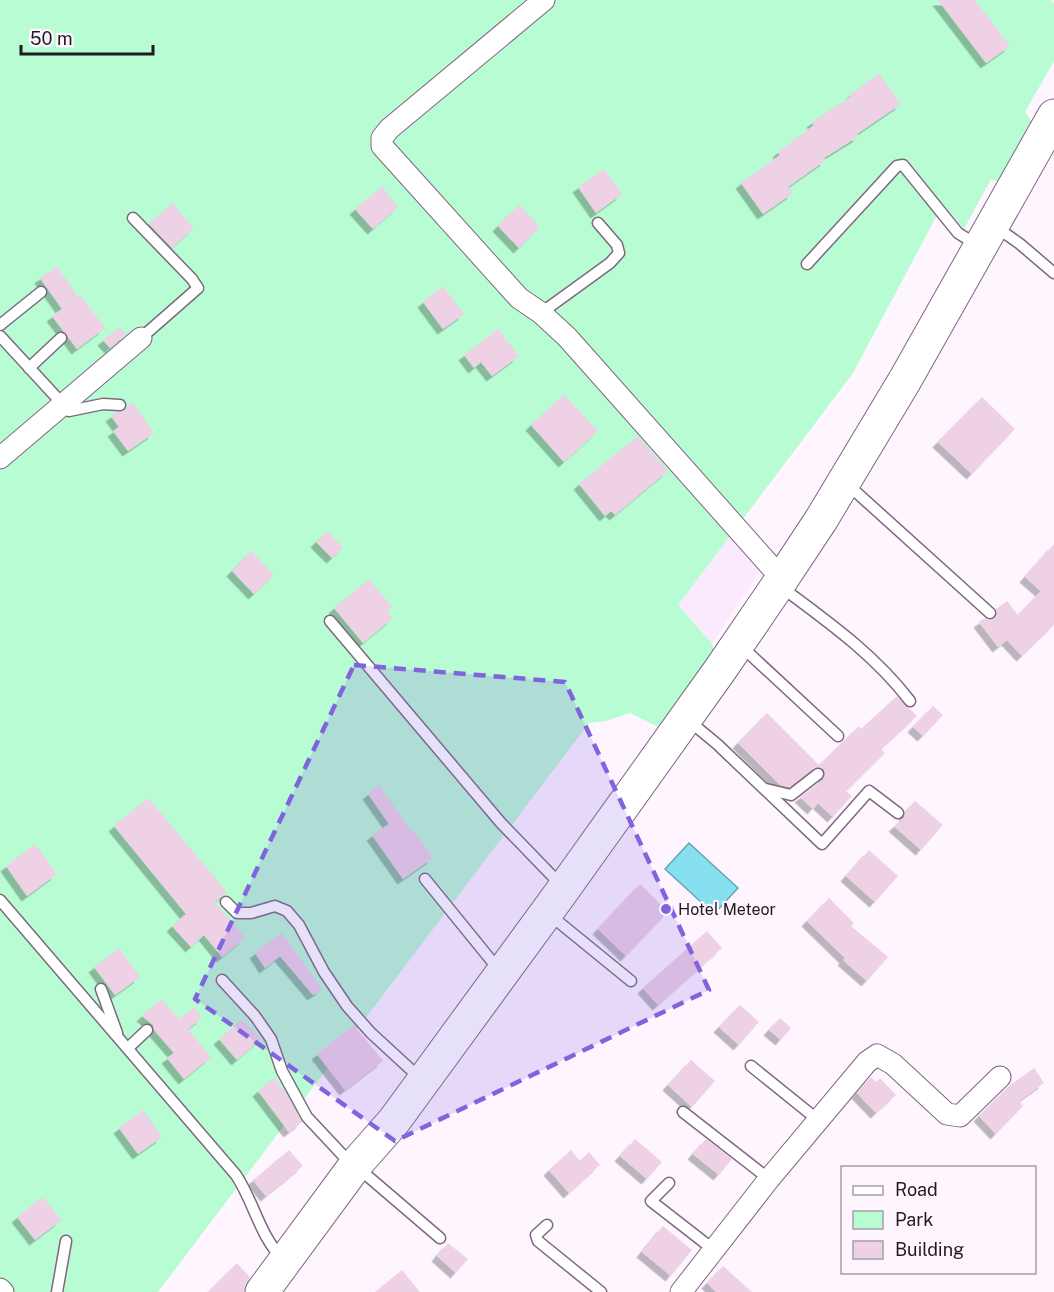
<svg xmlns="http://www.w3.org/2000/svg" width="1054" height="1292" viewBox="0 0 1054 1292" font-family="'Public Sans',sans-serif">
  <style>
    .built { fill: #fbeafd }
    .green { fill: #b8fcd4 }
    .water { fill: #87e0f0; stroke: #68a4b2; stroke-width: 1.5 }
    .building { fill: #eed1e4; filter: url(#shadow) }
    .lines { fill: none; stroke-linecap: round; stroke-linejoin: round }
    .lane-casing { stroke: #7d687f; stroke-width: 13 }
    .street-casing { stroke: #7d687f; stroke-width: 23 }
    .primary-casing { stroke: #7d687f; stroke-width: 35 }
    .lane { stroke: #fff; stroke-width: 10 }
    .street { stroke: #fff; stroke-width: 21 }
    .primary { stroke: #fff; stroke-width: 33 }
    .marked { fill: #8163de; fill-opacity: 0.2; stroke: #8163de; stroke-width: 4.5; stroke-dasharray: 12 8; stroke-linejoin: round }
    .poi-dot { fill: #8163de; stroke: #fef5ff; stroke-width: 2 }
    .labels { text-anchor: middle; stroke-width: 4.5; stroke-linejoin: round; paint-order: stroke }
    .poi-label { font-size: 16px; fill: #211922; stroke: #fef5ff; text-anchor: start }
  </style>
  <defs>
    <filter id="shadow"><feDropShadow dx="-5.5" dy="5.5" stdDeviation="0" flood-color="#0004"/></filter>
  </defs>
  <rect width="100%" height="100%" fill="#fef5ff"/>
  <path class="built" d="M634,421L761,570L712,644L566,477Z"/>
  <path class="green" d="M0,0H1051L1054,3V61L1025,112L1033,123L1001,183L991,179L964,229L943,204L853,373L678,605L712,644L715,654L661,728L630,713L606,721L589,723L158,1292H0Z"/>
  <path class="water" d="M689,843L738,888L714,914L665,869Z"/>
  <g class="building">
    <path d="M938,0H975L1010,46L986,63Z"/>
    <path d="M879,74L901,104L857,134L859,136L824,158L826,160L788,187L793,193L763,214L741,183L780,155L778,152L814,125L812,122L852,96L851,94Z"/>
    <path d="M604,169L622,194L596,213L578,187Z"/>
    <path d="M382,187L398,207L373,229L355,209Z"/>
    <path d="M172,203L194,228L172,248L149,224Z"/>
    <path d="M519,205L540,227L519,248L498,226Z"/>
    <path d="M57,266L78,297L80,295L105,328L77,349L52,316L62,309L40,278Z"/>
    <path d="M443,286L464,314L443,329L423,302Z"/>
    <path d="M120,327L126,334L110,348L103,340Z"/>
    <path d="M498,329L519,356L492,376L481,362L474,368L464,355Z"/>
    <path d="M564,395L598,431L564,462L531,425Z"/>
    <path d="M982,397L1015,429L972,474L938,442Z"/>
    <path d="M132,402L154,433L128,451L113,431L119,427L111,416L117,412L124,411Z"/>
    <path d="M638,436L668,471L615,515L611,511L605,516L579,484Z"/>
    <path d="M327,531L343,548L332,558L316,542Z"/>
    <path d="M1054,544V625L1022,656L1007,640L998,647L979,622L985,618L989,620L995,618L997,614L996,609L1007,601L1018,615L1041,591L1025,577Z"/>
    <path d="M251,551L274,575L254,594L232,571Z"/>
    <path d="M369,579L392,607L387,611L393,618L363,643L334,608Z"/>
    <path d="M897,696L917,716L881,749L885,753L846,791L852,796L833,817L818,803L813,809L800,797L823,780L825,774L824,769L818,767L814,768L789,787L780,785L738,743L767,713L819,765L859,726L861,729Z"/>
    <path d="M933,706L943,715L923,736L913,727Z"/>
    <path d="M379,785L411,831L413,830L433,858L403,879L372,835L389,824L368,794Z"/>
    <path d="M148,798L227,892L215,902L245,938L222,957L204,935L191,947L172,926L186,914L114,826Z"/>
    <path d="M915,801L943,825L921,850L894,826L904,818L905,812Z"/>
    <path d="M35,844L57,874L27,896L6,866Z"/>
    <path d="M869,850L898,876L875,902L846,876Z"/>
    <path d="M640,884L668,912L626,956L598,929Z"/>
    <path d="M829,898L854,923L851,926L888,957L867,981L843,960L845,958L807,921Z"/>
    <path d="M707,931L722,948L658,1005L643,988Z"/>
    <path d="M282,933L322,989L313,995L280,956L265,968L255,953Z"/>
    <path d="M119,948L140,977L115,995L94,967Z"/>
    <path d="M161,999L179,1019L194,1007L202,1018L188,1029L211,1057L184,1079L167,1058L174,1053L154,1030L153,1025L142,1016Z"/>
    <path d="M740,1005L759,1022L739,1045L719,1027Z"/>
    <path d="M780,1018L791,1028L781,1040L769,1030Z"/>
    <path d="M242,1019L261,1039L237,1060L219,1039Z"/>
    <path d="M354,1025L383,1061L345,1090L317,1054Z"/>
    <path d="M691,1060L715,1081L692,1107L668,1085Z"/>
    <path d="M1034,1068L1044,1083L1019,1101L1023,1106L996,1134L979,1116L1009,1086Z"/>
    <path d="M871,1077L876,1082L880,1078L896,1095L876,1113L857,1093Z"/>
    <path d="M274,1078L286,1093L302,1122L289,1132L258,1091Z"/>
    <path d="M143,1110L162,1137L138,1154L119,1128Z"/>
    <path d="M635,1139L662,1162L647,1179L620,1156Z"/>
    <path d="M706,1139L732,1159L719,1175L693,1154Z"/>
    <path d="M289,1150L303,1166L266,1196L253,1180Z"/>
    <path d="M571,1150L580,1161L589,1152L600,1165L569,1193L549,1170Z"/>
    <path d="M43,1197L61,1220L35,1240L17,1217Z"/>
    <path d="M663,1226L692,1250L671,1276L642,1252Z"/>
    <path d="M448,1243L468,1259L456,1273L437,1256Z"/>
    <path d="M237,1263L250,1277L244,1292H208Z"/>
    <path d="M723,1266L752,1292H716L707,1283Z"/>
    <path d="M402,1270L420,1292H375Z"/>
  </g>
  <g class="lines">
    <g class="lane-casing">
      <g id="lane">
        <path d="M133,218L192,279L198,288L141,338"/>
        <path d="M996,227L1020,244L1054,273"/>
        <path d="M807,264L897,166L903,165L958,233L977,245"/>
        <path d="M541,313L610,263L619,253L617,245L598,223"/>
        <path d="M0,325L41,292"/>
        <path d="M0,336L69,411L103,404L120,405"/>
        <path d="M29,368L61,338"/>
        <path d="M846,483L990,613"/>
        <path d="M780,586C827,621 874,654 910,701"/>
        <path d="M330,621L501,823L561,885"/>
        <path d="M741,646L838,736"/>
        <path d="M688,720L717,744L822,844L869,791L898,813"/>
        <path d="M766,789L791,795L818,774"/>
        <path d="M425,879L499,970"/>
        <path d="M0,900L236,1175C254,1202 260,1237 283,1259"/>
        <path d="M226,902L237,913H251L275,906L287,911L299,925L324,972L347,1006L371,1033L421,1079"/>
        <path d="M550,915L631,981"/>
        <path d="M222,980L255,1016L271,1039L282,1071L307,1117L351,1164"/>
        <path d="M101,989L117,1033"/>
        <path d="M128,1048L147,1030"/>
        <path d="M751,1066L818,1120"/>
        <path d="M683,1112L769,1179"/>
        <path d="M364,1173L440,1238"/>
        <path d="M669,1183L651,1201L714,1250"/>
        <path d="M547,1225L536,1235L538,1241L601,1292"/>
        <path d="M57,1292L66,1241"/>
      </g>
    </g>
    <g class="street-casing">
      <g id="street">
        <path d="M544,0L389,129L382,138V146L519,298L541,313L567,337L782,579"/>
        <path d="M0,458L141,338"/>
        <path d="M0,1289L3,1292"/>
        <path d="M681,1292L769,1179L867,1062L877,1055L893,1064L947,1114L960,1116L1000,1077"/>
      </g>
    </g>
    <g class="primary-casing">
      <path id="primary" d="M262,1292L357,1163L394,1121L560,894L720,670L776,588L821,520L905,380L1054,116"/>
    </g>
    <use href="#lane" class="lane"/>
    <use href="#street" class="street"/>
    <use href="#primary" class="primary"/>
  </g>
  <path class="marked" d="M354,665L565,682L709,990L395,1141L195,999Z"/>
  <circle class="poi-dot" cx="666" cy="909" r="6"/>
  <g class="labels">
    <g class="poi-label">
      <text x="678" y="915">Hotel Meteor</text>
    </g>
  </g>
  <rect x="841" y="1166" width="195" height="108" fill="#fef5ff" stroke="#a69da7" stroke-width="1.5"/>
  <rect x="853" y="1186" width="30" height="9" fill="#ffffff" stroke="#a69da7" stroke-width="1.5"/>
  <text x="895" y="1196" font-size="18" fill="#211922">Road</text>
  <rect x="853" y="1211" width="30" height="18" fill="#b8fcd4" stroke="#a69da7" stroke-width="1.5"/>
  <text x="895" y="1226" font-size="18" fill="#211922">Park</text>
  <rect x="853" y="1241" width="30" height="18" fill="#eed1e4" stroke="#a69da7" stroke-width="1.5"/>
  <text x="895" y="1256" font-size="18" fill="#211922">Building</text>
  <path d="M21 45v9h132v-9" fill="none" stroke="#211922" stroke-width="3"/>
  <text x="30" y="45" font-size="18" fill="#211922" stroke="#fef5ff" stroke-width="4.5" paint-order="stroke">50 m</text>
</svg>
